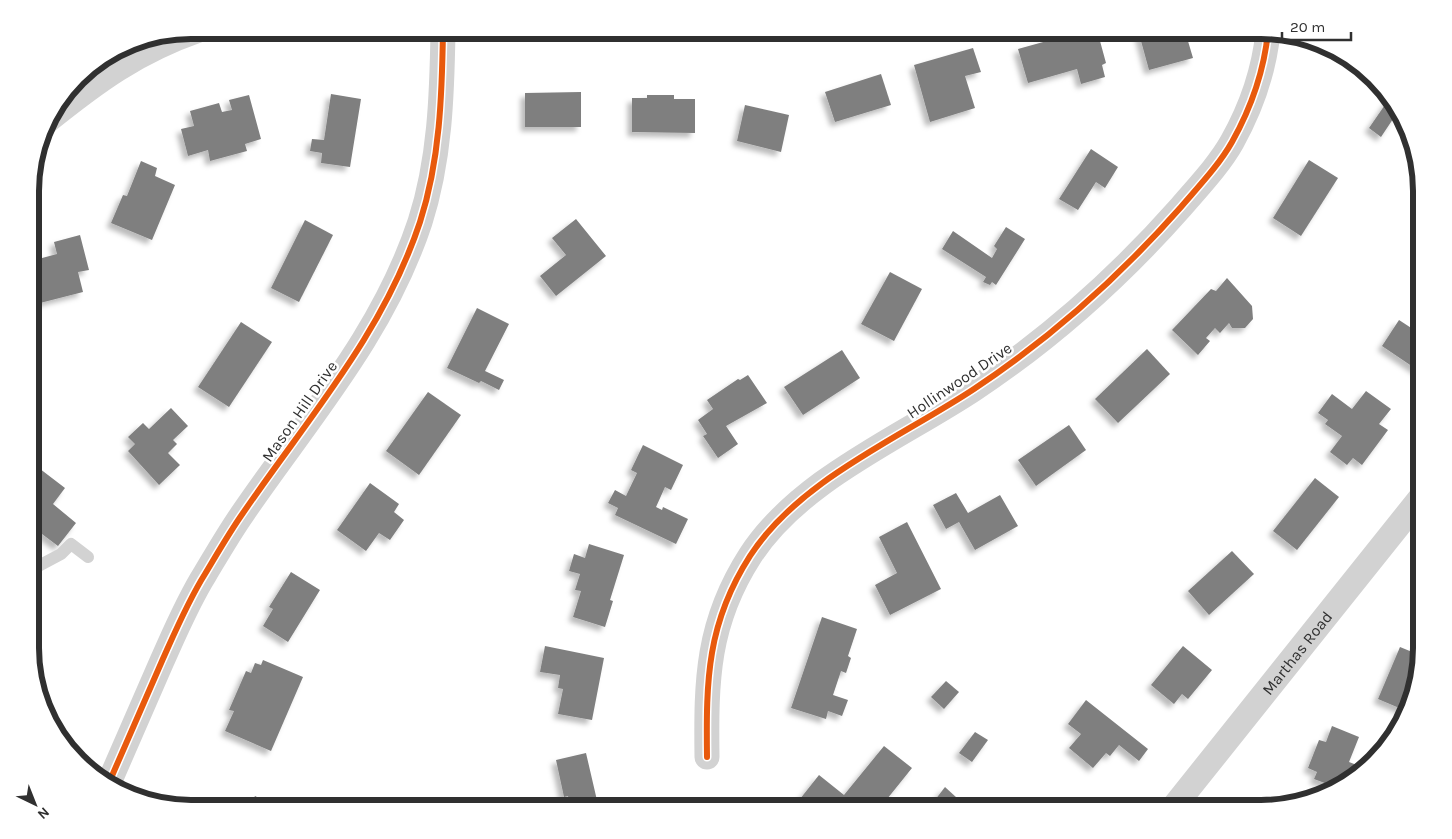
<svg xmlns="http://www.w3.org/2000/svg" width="1452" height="839" viewBox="0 0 1452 839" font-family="Karla,sans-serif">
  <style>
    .building { fill: #7f7f7f; filter: url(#shadow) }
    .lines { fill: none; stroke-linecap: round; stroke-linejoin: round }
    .service { stroke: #d2d2d2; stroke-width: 12 }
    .minor { stroke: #d2d2d2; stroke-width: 25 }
    .cycleway-casing { stroke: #fff; stroke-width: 9 }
    .cycleway { stroke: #e8590c; stroke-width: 6 }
    .labels { text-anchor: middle; stroke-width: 5; stroke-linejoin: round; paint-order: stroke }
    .street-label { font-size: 16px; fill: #303030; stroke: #fff }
    .rim { fill: none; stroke: #303030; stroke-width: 6 }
  </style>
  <defs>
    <filter id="shadow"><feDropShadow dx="-4.5" dy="4.5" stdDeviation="2.5" flood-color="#0004"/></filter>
  </defs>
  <rect width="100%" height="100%" fill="#fff"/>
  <g class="building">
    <path d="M1071,30H1097L1106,63L1102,65L1105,77L1081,84L1077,69L1028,83L1018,49L1072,34Z"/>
    <path d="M1138,30H1164L1166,36L1185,31L1193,58L1149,70Z"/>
    <path d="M973,48L981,72L965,76L975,108L930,122L914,65Z"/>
    <path d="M881,74L891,105L835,122L825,92Z"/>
    <path d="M581,92V127H525V93Z"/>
    <path d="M331,94L361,99L350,167L321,163L322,153L310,151L312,139L324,140Z"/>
    <path d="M249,95L261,139L245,144L247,151L210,161L208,150L188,156L181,129L194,126L190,111L219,103L222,112L232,110L229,100Z"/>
    <path d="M647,95H674V99H695V133L632,132V98H647Z"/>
    <path d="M1389,99L1400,110L1402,116L1397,113L1381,137L1369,128Z"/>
    <path d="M745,105L789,115L781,152L737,141Z"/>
    <path d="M1091,149L1118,167L1105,188L1096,182L1078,210L1059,199Z"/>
    <path d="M1309,160L1338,178L1301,236L1273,218Z"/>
    <path d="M141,161L157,168L155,176L175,185L152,240L111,223L123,195L127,196Z"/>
    <path d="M576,219L606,256L556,296L540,276L566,255L552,238Z"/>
    <path d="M305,220L333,235L299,302L271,288Z"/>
    <path d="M1006,227L1025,239L996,285L992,282L990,285L983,282L986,277L942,249L953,231L992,258L997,249L994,246Z"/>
    <path d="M80,235L89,270L78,272L83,292L40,303V299L31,301V261L57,254L54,242Z"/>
    <path d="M890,272L922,289L894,341L861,324Z"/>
    <path d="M1227,278L1252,306L1253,319L1245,328H1232L1229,323L1220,333L1215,328L1206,338L1210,341L1198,355L1172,330L1211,289L1216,291Z"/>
    <path d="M477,308L509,324L485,371L504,380L499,390L481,381L479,383L447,368Z"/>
    <path d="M1399,320L1422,335V373L1382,346Z"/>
    <path d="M241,322L272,342L229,407L198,387Z"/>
    <path d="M1147,349L1170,374L1118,423L1095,399Z"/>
    <path d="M842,350L860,378L803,415L784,387Z"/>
    <path d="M748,375L767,403L726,426L738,444L718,458L703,436L707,434L698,420L713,409L707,400L738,379L740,380Z"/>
    <path d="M1366,391L1391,409L1379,424L1388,430L1362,465L1353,458L1347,465L1330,452L1342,436L1325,424L1328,420L1318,413L1332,394L1352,409Z"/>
    <path d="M428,392L461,415L419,475L386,451Z"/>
    <path d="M171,408L188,426L173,440L177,444L168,453L180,465L159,485L128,451L135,444L128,437L143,423L149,429Z"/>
    <path d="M1069,425L1086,450L1036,486L1018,460Z"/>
    <path d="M643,445L683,465L671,490L665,487L656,507L662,510L663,507L688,519L676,544L615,515L618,508L608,503L615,490L626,496L637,473L631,470Z"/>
    <path d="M31,462L65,488L53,504L76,523L58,546L34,528L38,523L31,517Z"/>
    <path d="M1315,478L1339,497L1297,550L1273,531Z"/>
    <path d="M370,483L399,504L394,512L404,520L390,540L379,533L366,551L337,530Z"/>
    <path d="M956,493L968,513L1000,495L1018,526L975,550L959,522L946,529L933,505Z"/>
    <path d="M907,522L941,589L890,615L875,585L897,573L879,537Z"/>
    <path d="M589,544L624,555L610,600L613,601L605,627L573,617L581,591L575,590L580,574L569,571L574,554L585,558Z"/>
    <path d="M1232,551L1254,574L1209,615L1188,591Z"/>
    <path d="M291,572L320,590L288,642L263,626L273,609L269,607Z"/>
    <path d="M822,617L857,629L848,656L851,658L846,673L841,671L833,695L848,700L842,716L828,711L826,719L791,708Z"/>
    <path d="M545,646L604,658L592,720L558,714L563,689L558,688L560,675L540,672Z"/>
    <path d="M1183,646L1212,670L1188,699L1182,694L1174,704L1151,685Z"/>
    <path d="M1400,647L1422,656L1404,710L1378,699Z"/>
    <path d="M263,660L303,677L271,751L225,731L234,711L229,710L246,671L251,673L255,663L261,665Z"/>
    <path d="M946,681L959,692L944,709L931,697Z"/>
    <path d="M1086,700L1148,749L1139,761L1119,745L1110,756L1106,753L1093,768L1069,748L1081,734L1068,724Z"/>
    <path d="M1332,726L1359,737L1349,762L1362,767L1338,788L1314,779L1317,772L1308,768L1319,740L1326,742Z"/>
    <path d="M975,732L988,740L972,762L959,753Z"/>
    <path d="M884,746L912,768L879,809H803L796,804L819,775L844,795Z"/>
    <path d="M586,753L599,809H571L568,796L564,797L556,760Z"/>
    <path d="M945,787L957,798L948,809L935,800Z"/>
    <path d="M256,796L262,809H229Z"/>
    <path d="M1048,803L1056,809H1044Z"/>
  </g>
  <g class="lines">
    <path class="service" d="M31,570L61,554L71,544L88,557"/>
    <g class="minor">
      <path d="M46,122C97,81 136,52 199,30"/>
      <path d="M707,757C706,680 707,623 750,556C799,480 900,438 974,389C1051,338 1120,276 1181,207C1199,186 1219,165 1232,142C1251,108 1264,71 1268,32"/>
      <path d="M108,785C126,744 144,703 162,661C175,632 188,601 205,574C217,554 229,533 243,513C308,418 383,334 420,222C440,160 442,95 443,30"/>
      <path id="s1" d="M1172,809L1422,496"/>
    </g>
    <g class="cycleway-casing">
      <g id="cycleway">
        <path d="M707,757C706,680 707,623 750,556C799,480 900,438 974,389C1051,338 1120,276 1181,207C1199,186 1219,165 1232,142C1251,108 1264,71 1268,32"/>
        <path d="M108,785C126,744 144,703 162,661C175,632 188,601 205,574C217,554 229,533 243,513C308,418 383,334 420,222C440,160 442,95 443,30"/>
      </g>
    </g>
    <use href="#cycleway" class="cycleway"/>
  </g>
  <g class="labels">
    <g class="street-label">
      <text transform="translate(959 380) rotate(-34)" y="6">Hollinwood Drive</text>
      <text transform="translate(299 411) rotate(-55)" y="6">Mason Hill Drive</text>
      <text dy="6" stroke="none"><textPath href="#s1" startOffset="200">Marthas Road</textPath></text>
    </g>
  </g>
  <path d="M0 0H1452V839H0ZM191 39H1261A152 152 0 0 1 1413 191V648A152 152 0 0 1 1261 800H191A152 152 0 0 1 39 648V191A152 152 0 0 1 191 39Z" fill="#fff" fill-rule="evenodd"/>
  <path class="rim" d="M191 39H1261A152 152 0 0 1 1413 191V648A152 152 0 0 1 1261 800H191A152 152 0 0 1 39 648V191A152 152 0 0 1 191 39Z"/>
  <g transform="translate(35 804) rotate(137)" stroke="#ffffff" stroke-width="4" paint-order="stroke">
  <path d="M0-4L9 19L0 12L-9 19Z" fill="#303030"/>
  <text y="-8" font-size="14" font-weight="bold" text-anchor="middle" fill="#303030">N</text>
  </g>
  <path d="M1282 32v8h69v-8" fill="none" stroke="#303030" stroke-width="2.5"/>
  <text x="1290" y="32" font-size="15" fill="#303030" stroke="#ffffff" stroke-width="4" paint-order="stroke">20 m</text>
</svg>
